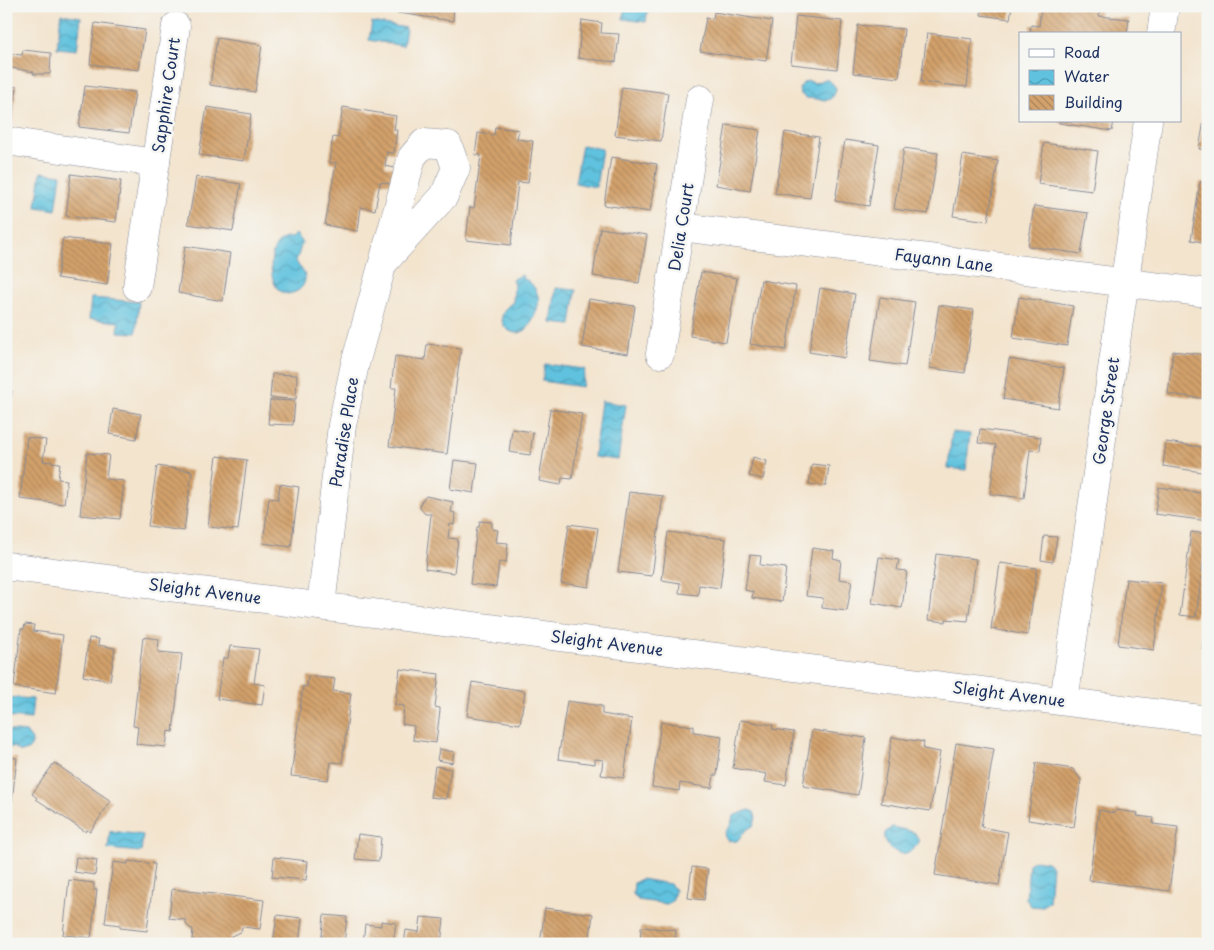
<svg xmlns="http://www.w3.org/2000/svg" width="1214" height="950" viewBox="0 0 1214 950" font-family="'Playpen Sans',sans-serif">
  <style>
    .water { fill: url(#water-waves); stroke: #3e789e }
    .building { fill: url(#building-back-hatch) }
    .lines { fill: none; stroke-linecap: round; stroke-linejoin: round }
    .street-casing { stroke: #878a96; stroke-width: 29 }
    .street { stroke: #fff; stroke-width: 28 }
    .labels { text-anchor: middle; stroke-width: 5; stroke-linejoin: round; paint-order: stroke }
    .street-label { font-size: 16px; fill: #1b2f5e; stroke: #f6f6f2 }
  </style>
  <defs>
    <pattern id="water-waves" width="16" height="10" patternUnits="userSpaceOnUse" patternTransform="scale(1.25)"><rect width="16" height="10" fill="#60c2de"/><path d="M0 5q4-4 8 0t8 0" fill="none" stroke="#4e9eb7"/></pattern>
    <pattern id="building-back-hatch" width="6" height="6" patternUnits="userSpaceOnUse" patternTransform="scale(1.25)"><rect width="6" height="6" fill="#d3a16b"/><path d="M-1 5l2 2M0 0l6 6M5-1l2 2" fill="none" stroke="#aa845b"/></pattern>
  </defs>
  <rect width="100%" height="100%" fill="#f6f6f2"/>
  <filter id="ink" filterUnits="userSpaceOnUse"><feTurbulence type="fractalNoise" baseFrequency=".02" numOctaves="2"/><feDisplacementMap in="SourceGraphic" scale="10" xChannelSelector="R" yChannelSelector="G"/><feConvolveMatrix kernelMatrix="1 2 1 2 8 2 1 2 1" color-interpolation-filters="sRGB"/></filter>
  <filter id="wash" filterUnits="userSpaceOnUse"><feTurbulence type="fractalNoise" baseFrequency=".0096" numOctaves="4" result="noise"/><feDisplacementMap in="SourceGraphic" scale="20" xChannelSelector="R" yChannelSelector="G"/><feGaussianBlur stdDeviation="1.12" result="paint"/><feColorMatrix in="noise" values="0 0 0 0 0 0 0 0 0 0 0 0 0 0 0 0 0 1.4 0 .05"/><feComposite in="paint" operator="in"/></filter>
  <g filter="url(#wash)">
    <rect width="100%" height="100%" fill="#f3e4ce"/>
    <g class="water">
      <path d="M625,6H648L646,22L623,19Z"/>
      <path d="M61,14L81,17L77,50L57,48Z"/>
      <path d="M372,22L406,28L403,46L369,40Z"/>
      <path d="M826,79L832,83L836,88C835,95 833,98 827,100L807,98L800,94L799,89L804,82L809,81L814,83Z"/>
      <path d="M582,145L602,149L596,187L575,183Z"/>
      <path d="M41,172L61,175L56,210L36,207Z"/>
      <path d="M296,234L303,243C299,247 300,254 296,260C297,267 306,270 305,280C304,286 300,290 295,292C266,306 262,235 291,238Z"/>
      <path d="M522,275L524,279C531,281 536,289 538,296C540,303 536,313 533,319C530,324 528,329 524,331C512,338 498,325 503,313C505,308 509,305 513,302L514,285L512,280Z"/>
      <path d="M556,288L576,290L571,325L551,323Z"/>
      <path d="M91,298L139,302L136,333L118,332L119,322L89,319Z"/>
      <path d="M545,364L585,369L582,387L542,381Z"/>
      <path d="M601,401L626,405L618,460L594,457Z"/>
      <path d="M952,432L970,434L966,470L948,468Z"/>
      <path d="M6,697L33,699L31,719L6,717Z"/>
      <path d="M6,730L26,732L32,740C33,747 28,751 21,752L13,747L6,748Z"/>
      <path d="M749,810L754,812L756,817L754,825L745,831L737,841H729L726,838L725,832L731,825L733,816Z"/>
      <path d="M892,827C896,828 912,831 915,833L919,842C915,849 909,853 901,854C891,850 883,844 885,833Z"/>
      <path d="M110,831L143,835L141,852L108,849Z"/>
      <path d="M1035,860L1047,862L1052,866L1049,901L1042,907L1031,906L1026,899L1029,864Z"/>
      <path d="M641,879L670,884L675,890L673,900L667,904L638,900L633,894L634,883Z"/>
    </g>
    <g id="blocks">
      <g class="building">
        <path d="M392,6H454L453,21L391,12Z"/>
        <path d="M982,6H1012L1010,19L981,15Z"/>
        <path d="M1041,6H1070L1100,10L1099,16L1129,19L1127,34H1030L1031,25L1039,26Z"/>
        <path d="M714,12L772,21L766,61L700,51L706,18L713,19Z"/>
        <path d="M796,16L842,21L837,69L791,64Z"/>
        <path d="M582,20L602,23L601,33L619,34L616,62L578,58Z"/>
        <path d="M95,23L145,30L139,70L90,64Z"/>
        <path d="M858,25L904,29L899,78L853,73Z"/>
        <path d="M927,33L972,39L967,87L921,82Z"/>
        <path d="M217,38L262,45L255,92L210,85Z"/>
        <path d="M23,50L51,53L50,74H33L34,72L6,67V53L22,55Z"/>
        <path d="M6,85L17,87L12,121L6,120Z"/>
        <path d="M85,86L135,92L129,133L79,127Z"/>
        <path d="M622,87L668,93L661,141L615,135Z"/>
        <path d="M207,107L251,114L244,161L199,155Z"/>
        <path d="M343,107L396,116L394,130H397L394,153L387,152L385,166L395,168L393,184L380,182L375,210L361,207L358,231L325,225L336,163L329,162L333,137L338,138Z"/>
        <path d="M1205,115H1208V150L1199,149Z"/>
        <path d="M1059,121H1114L1112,131L1059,123Z"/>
        <path d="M726,125L760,130L750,191L716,185Z"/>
        <path d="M495,127L519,130L517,139L533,141L528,183L518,182L511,245L466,240L470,207L474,208L481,155H475L478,133L494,135Z"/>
        <path d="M785,132L819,137L810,198L775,193Z"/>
        <path d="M845,140L879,145L869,206L835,201Z"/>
        <path d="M1044,143L1098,151L1092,191L1038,184Z"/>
        <path d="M904,148L938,153L928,214L894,209Z"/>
        <path d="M963,155L998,161L988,221L953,216Z"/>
        <path d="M611,157L657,164L650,212L604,205Z"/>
        <path d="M71,174L121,181L116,222L66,216Z"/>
        <path d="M196,177L241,184L233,231L188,224Z"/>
        <path d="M1200,182L1208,183V243L1191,240Z"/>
        <path d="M1034,206L1088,213L1081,254L1028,246Z"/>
        <path d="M600,228L647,235L639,283L593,276Z"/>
        <path d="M63,238L113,244L107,285L57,278Z"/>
        <path d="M185,246L230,253L223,301L178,293Z"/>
        <path d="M701,272L737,278L726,342L690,336Z"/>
        <path d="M761,280L796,286L786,350L750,344Z"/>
        <path d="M820,288L855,294L845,358L809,352Z"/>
        <path d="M880,297L915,302L905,366L870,361Z"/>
        <path d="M1019,297L1073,306L1067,346L1013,338Z"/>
        <path d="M589,299L635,306L628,354L582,347Z"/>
        <path d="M939,305L974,310L965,373L929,368Z"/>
        <path d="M427,344L461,348L447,454L389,446L396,388H391L395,356L425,360Z"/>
        <path d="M1173,351L1208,355V399L1168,394Z"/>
        <path d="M1009,359L1064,368L1058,408L1003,399Z"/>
        <path d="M272,374L297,375L296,399L270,398Z"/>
        <path d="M6,390L12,391L7,418H6Z"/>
        <path d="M270,400L295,401L293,425L268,424Z"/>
        <path d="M113,409L141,414L136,439L109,434Z"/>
        <path d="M550,409L582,414L572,479L562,478L561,485L539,481Z"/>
        <path d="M512,429L533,432L530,455L509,452Z"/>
        <path d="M980,429L1041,437L1040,451L1030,450L1024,498L990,494L996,445L978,443Z"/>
        <path d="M27,437L46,440L43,461L60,463L58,479L67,480L64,504L20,499Z"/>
        <path d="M1166,442L1208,448V473L1163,466Z"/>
        <path d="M87,453L109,455L106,479L124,481L120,519L80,515Z"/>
        <path d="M217,456L247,460L238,530L208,527Z"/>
        <path d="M753,457L767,461L763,479L749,476Z"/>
        <path d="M454,460L478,463L474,493L450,489Z"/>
        <path d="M812,464L829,466L826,486L809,484Z"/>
        <path d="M157,466L192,471L184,531L148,526Z"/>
        <path d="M280,484L299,487L291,547L263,543L269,498L278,499Z"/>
        <path d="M1159,487L1208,494V521L1155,514Z"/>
        <path d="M629,492L663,496L652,576L618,572Z"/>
        <path d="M426,496L453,502L451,512L455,513L454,525L450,524L448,538L458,539L454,573L425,569L431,514H425L420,508L421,502Z"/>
        <path d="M480,521L492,522V529L498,530L496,542L508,543L506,563L499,562L496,587L470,584L477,527H479Z"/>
        <path d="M569,524L598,528L589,587L561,583Z"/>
        <path d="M668,532L726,539L720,588L699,585L698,595L679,593L680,583L662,580Z"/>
        <path d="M1191,532L1207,534L1196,617L1180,615Z"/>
        <path d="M1044,536L1057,537L1053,562L1041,560Z"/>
        <path d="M812,548L834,551L833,558L841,560L839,579L852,581L847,611L822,608L823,598L806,596Z"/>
        <path d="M936,554L976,559L968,621L946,619V622L928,620Z"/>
        <path d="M750,555L761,556L760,565L786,568L782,602L752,598L753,592L745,590Z"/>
        <path d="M879,557L899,560L897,570L907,571L902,608L872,603Z"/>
        <path d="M1000,563L1037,568L1028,635L991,629Z"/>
        <path d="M1126,579L1162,583L1154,650L1118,645Z"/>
        <path d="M1207,614H1208V650L1202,649Z"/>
        <path d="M25,624L34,625L33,631L63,635L56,693L14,687L21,629H24Z"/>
        <path d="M143,637L159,639L158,652L182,654L173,732L168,731L166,747L136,744L138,727L133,726Z"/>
        <path d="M89,638L99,639L98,645L115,648L110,681L83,676Z"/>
        <path d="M230,646L259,649L254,683L265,685L262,705L217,699L223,658H228Z"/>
        <path d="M400,669L439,674L435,707L440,708V710L436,743L413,740L414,726L402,724L404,706L395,705Z"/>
        <path d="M308,676L335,679L333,691L351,693L342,763L331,762L328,780L291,776L303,686L307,687Z"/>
        <path d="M472,682L525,691L520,724L467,716Z"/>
        <path d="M567,701L602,706V714L632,719L624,778L601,775L603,760L595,759V764L558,759Z"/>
        <path d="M740,720L773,725L772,729L794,732L786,785L765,782L767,774L733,768Z"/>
        <path d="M661,722L694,726V732L722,736L717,775H714L712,788L680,783L679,791L652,787Z"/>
        <path d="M812,730L866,738L858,795L803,786Z"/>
        <path d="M892,737L924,742L923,749L940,752L930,811L881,803Z"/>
        <path d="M956,743L994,749L981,827L1008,832L999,885L935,875Z"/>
        <path d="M439,749L454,752L452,763L437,760Z"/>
        <path d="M6,757L17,758L12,801H6Z"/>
        <path d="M54,763L111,801L90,832L87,830L86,832L36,799L37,798L32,794Z"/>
        <path d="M1036,763L1073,769L1081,780L1074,827L1028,820Z"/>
        <path d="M435,766L451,769L446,799L430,797Z"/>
        <path d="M1099,810L1115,813L1116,810L1138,813L1137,816L1154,818L1153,824L1178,827L1169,891L1089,880Z"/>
        <path d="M358,834L381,837L379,861L355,859Z"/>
        <path d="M76,857L97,860L95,875L74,872Z"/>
        <path d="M274,857L308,861L306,880L272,877Z"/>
        <path d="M128,861L155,864L147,931L120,928V925L105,923L113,862L128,864Z"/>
        <path d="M692,867L708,869L704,900L688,898Z"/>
        <path d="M69,880L94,883V890H97L91,938L63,935Z"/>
        <path d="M172,889L264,900L260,929L242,927L241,932L231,936V944L192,940L193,929L190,928L186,924V920L169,918Z"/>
        <path d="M545,908L593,914L589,944H540Z"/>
        <path d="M277,915L302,918L299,944H273Z"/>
        <path d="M324,915L347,917L344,944H321Z"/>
        <path d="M421,917L444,919L441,944H404L406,930L419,932Z"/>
        <path d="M381,921L396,923L393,944H363L365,924L381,926Z"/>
        <path d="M641,927L676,930L675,944H640Z"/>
      </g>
    </g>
  </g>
  <g filter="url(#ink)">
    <use href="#blocks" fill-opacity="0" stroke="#878a96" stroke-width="1"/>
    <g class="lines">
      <g class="street-casing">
        <g id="street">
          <path d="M1161,34L1165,6"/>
          <path d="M6,141L156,163"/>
          <path d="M681,227L1208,293"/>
          <path d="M137,287L176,26"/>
          <path d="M660,354L700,99"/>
          <path d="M6,566L1208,720"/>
          <path d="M321,606L342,425L355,364L412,157L424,143L448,145L456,168L444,196L384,262"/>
          <path d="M1064,701L1148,121"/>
        </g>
      </g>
      <use href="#street" class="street"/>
    </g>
  </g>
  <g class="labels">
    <g class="street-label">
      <text transform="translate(166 95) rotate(-82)" y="6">Sapphire Court</text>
      <text transform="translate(681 227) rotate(-81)" y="6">Delia Court</text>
      <text transform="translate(944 260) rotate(7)" y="6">Fayann Lane</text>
      <text transform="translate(1106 411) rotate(-82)" y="6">George Street</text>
      <text transform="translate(344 432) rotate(-81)" y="6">Paradise Place</text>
      <text transform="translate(205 591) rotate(7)" y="6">Sleight Avenue</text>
      <text transform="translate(607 643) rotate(7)" y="6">Sleight Avenue</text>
      <text transform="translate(1009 694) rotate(7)" y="6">Sleight Avenue</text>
    </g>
  </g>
  <rect width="1214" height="950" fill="none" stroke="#f6f6f2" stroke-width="25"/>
  <rect x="1019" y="32" width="162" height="90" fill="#f6f6f2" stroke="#9ea6b7"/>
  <rect x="1029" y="49" width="25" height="8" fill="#ffffff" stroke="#9ea6b7"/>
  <text x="1064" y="58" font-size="15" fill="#1b2f5e">Road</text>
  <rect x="1029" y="70" width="25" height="15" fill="url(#water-waves)" stroke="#9ea6b7"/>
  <text x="1064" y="82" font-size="15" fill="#1b2f5e">Water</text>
  <rect x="1029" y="95" width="25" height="15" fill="url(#building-back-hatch)" stroke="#9ea6b7"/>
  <text x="1064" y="108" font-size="15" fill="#1b2f5e">Building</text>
</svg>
